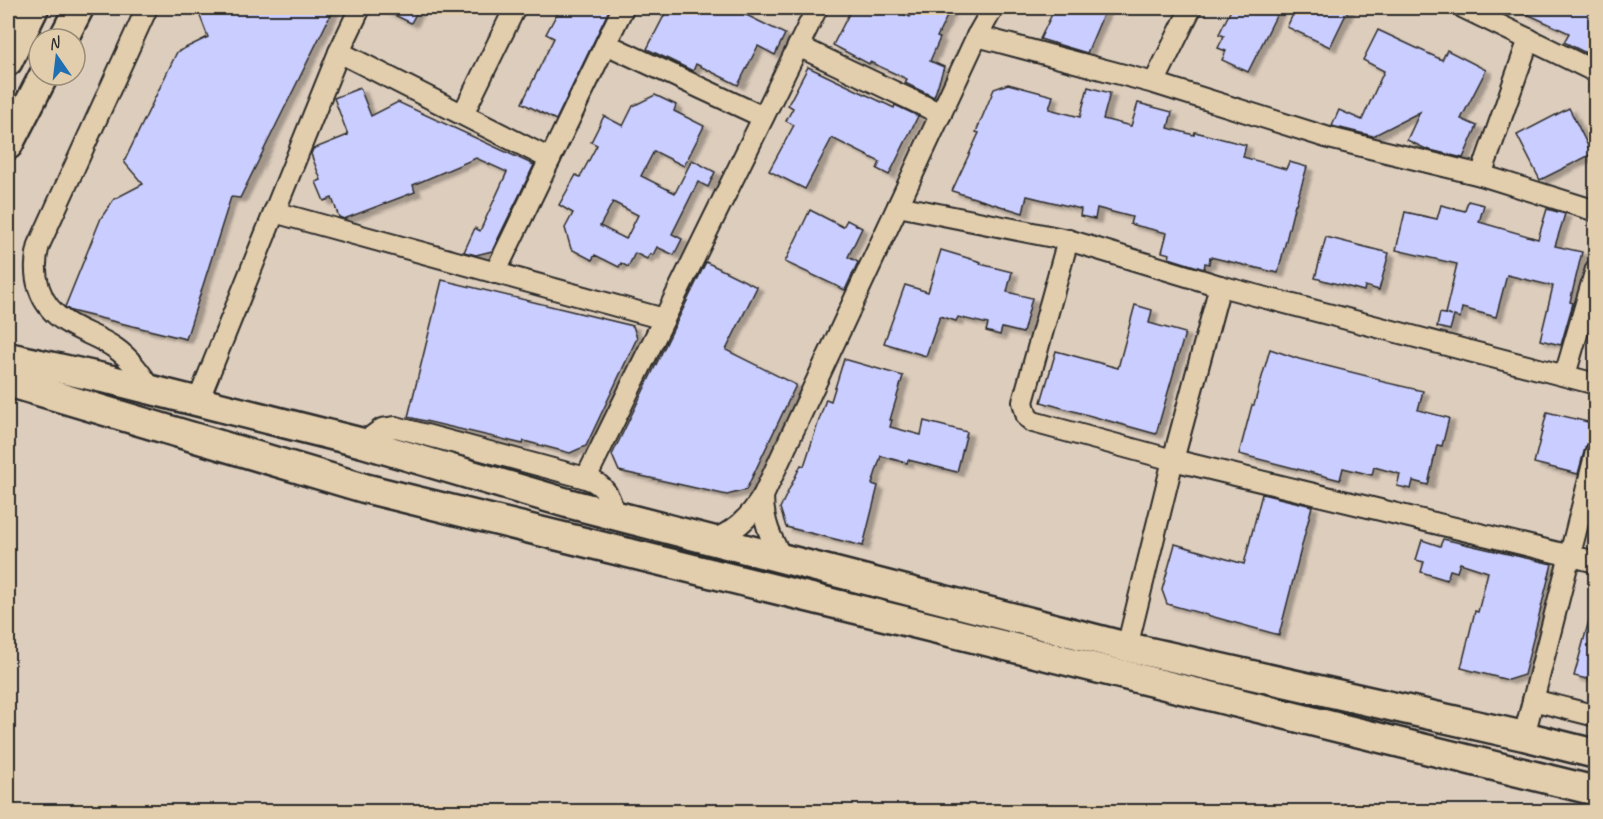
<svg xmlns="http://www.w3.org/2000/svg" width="1603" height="819" viewBox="0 0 1603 819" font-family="Caveat,sans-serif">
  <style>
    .building { fill: #cacdff; stroke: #2b2b2b; stroke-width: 1.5; fill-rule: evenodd; filter: url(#shadow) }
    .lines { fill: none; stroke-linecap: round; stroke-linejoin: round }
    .minor-casing { stroke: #2b2b2b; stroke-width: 24 }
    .secondary-casing { stroke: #2b2b2b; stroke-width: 33 }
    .minor { stroke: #e2cdac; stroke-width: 20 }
    .secondary { stroke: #e2cdac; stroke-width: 28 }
  </style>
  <defs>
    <filter id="shadow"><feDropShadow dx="6" dy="4" stdDeviation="1.5" flood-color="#0004"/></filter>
  </defs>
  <rect width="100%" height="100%" fill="#ddcdbd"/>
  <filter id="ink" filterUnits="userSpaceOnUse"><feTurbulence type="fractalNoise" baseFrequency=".0167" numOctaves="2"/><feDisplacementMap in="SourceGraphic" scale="12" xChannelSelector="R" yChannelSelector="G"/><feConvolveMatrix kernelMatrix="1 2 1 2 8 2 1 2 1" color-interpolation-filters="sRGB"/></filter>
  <g filter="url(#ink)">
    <g class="building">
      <path d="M197,8H334L240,198L231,197L186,339L71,311L65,307L101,218L114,199L143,184L124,162L177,52L208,37Z"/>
      <path d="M380,8H419L411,23Z"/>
      <path d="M560,8H610L556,120L522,103L554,38L546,34Z"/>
      <path d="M668,8H732L785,34L775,55L758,46L738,85L696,64L693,71L647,49Z"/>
      <path d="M852,8H891L910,17L914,8H951L937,37L940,38L930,61L944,67L934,97L905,83L907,79L870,62L869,64L833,45Z"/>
      <path d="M1055,8H1106L1087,53L1040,39Z"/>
      <path d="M1232,8H1280L1248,72L1222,60L1226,51L1218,48L1224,36L1219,34Z"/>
      <path d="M1296,8H1349L1330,47L1287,27Z"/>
      <path d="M1514,8H1596V58L1564,42L1569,33Z"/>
      <path d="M1378,30L1442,60L1447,50L1486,70L1461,119L1477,126L1463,158L1426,149L1407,140L1420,112L1373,136L1332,126L1339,110L1362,120L1384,71L1363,60Z"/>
      <path d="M808,67L894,108L895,105L918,116L889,175L877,169L880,162L832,138L805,189L769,171L794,125L786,121L793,108L788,105Z"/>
      <path d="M1008,84L1053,96L1049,109L1080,117L1088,87L1110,93L1103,119L1131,126L1138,103L1172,112L1168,128L1194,135L1195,132L1246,145L1243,157L1286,169L1289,162L1307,167L1296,204H1295L1278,273L1210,257L1209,264L1205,263L1204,269L1169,258L1170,254L1162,252L1167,233L1130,224L1132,217L1097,208L1095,219L1080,216L1081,209L1027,196L1023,213L952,191L979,133L976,132L994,89Z"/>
      <path d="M360,88L371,116L398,102L534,165L492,251L476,255L464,252L475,228L480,231L507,172L476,158L413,185L415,192L344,219L339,217L332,198L324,201L316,182L321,180L311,154L313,149L348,135L334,98Z"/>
      <path d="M655,95L676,105L674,111L704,126L684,166L654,151L641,176L675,193L692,160L715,172L708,187L698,182L672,234L682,239L674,255L657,247L653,255L650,254L647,259L635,253L628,267L621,263L619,267L595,255L592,260L571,249L565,228L573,213L559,205L576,175L580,177L597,145L591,142L604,116L623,126L633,106ZM613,202L638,215L626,239L600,226Z"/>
      <path d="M1569,108L1592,154L1540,180L1517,135Z"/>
      <path d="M1468,201L1484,205L1479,222L1538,239L1547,209L1565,214L1555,246L1582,252L1570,302L1573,303L1561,345L1540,340L1553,286L1507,275L1496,317L1462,308L1460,318L1454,316L1450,330L1437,327L1440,313L1452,316L1445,314L1457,264L1396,250L1405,212L1437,219L1441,205L1465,211Z"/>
      <path d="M810,210L843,227L847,220L862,228L848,257L858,262L845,290L785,262Z"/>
      <path d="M1326,237L1389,253L1379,290L1365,286L1364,291L1315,278Z"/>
      <path d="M941,250L981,262L980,264L1012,272L1007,292L1032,298L1023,333L1002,328L1000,335L986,331L988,324L958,317L956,321L940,316L926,356L884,343L905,285L928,292Z"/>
      <path d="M706,262L757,287L726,350L796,385L746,490L727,495L619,471L612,455Z"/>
      <path d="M442,280L633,326L637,338L586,446L570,453L524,441L523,444L408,417Z"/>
      <path d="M1135,305L1152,310L1149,323L1185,333L1156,434L1041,402L1056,351L1118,368Z"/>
      <path d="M1270,349L1299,359L1379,379V381L1423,391L1418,410L1449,418L1442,446L1437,445L1428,485L1413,481L1411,489L1397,486L1400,474L1374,467L1372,475L1343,468L1340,480L1239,454L1252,405H1254Z"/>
      <path d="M844,359L903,376L890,420H892L890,427L921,435L924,421L967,432L957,472L908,460L907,463L881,456L872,484L878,486L863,546L786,527L780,508L801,465L804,466L826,399L831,401Z"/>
      <path d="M1547,412L1596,424V440L1588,443L1585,448L1578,474L1534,463Z"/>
      <path d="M1262,494L1312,506L1279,635L1167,604L1162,590L1175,544L1244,564Z"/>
      <path d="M1443,539L1552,564L1524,675L1508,680L1461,668L1475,611L1478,612L1488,572L1460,563L1457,572L1450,570L1447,580L1421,572L1424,562L1416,560L1422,540L1440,546Z"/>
      <path d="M1591,613H1596V681L1574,676Z"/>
    </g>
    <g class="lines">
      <g class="minor-casing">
        <g id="minor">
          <path d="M147,8L39,245C31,274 38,305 66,322C81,332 100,337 115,348C131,359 141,374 152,390"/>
          <path d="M1464,8L1596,72"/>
          <path d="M977,36L1154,83L1329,138L1481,175L1596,211"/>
          <path d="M606,44L763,117"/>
          <path d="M798,46L941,114"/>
          <path d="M339,52L550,159"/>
          <path d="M1154,83L1191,8"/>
          <path d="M463,114L515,8"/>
          <path d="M1481,175L1529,39"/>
          <path d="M898,206L1068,240L1220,286L1596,384"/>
          <path d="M274,212L664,319"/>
          <path d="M1068,240L1023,402L1027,417L1033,422L1173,460L1596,562"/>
          <path d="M495,273L623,8"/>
          <path d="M1565,375L1596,269"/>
          <path d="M198,401L339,52L360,8"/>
          <path d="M363,443L382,429L396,427L586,478C606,485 610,497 615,516"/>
          <path d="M586,478L817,8"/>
          <path d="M763,496C763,521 770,539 784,560"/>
          <path d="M710,541C734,532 749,519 763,496L977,36L993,8"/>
          <path d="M1127,647L1173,460L1220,286"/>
          <path d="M1533,700L1596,716"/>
          <path d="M1524,736L1596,452"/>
        </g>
      </g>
      <g class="secondary-casing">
        <g id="secondary">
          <path d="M63,39L79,8"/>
          <path d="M8,61L34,8"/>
          <path d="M8,145L44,75"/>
          <path d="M8,357L112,380L363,443L567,503L1127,647L1524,736L1596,754"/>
          <path d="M8,382L364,488L1596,791"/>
        </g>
      </g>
      <use href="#minor" class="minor"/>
      <use href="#secondary" class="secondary"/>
    </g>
  </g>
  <rect width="1603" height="819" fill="none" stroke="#e2cdac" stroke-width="30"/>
  <rect x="15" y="15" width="1573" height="789" fill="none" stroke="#2b2b2b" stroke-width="2" filter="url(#ink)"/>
  <g transform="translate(57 57) rotate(346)"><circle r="28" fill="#e2cdac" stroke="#998c78" stroke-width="1.5"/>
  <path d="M0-4.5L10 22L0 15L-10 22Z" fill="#1f6fb2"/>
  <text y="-9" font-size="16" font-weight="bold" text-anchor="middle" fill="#2b2b2b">N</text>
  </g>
</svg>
